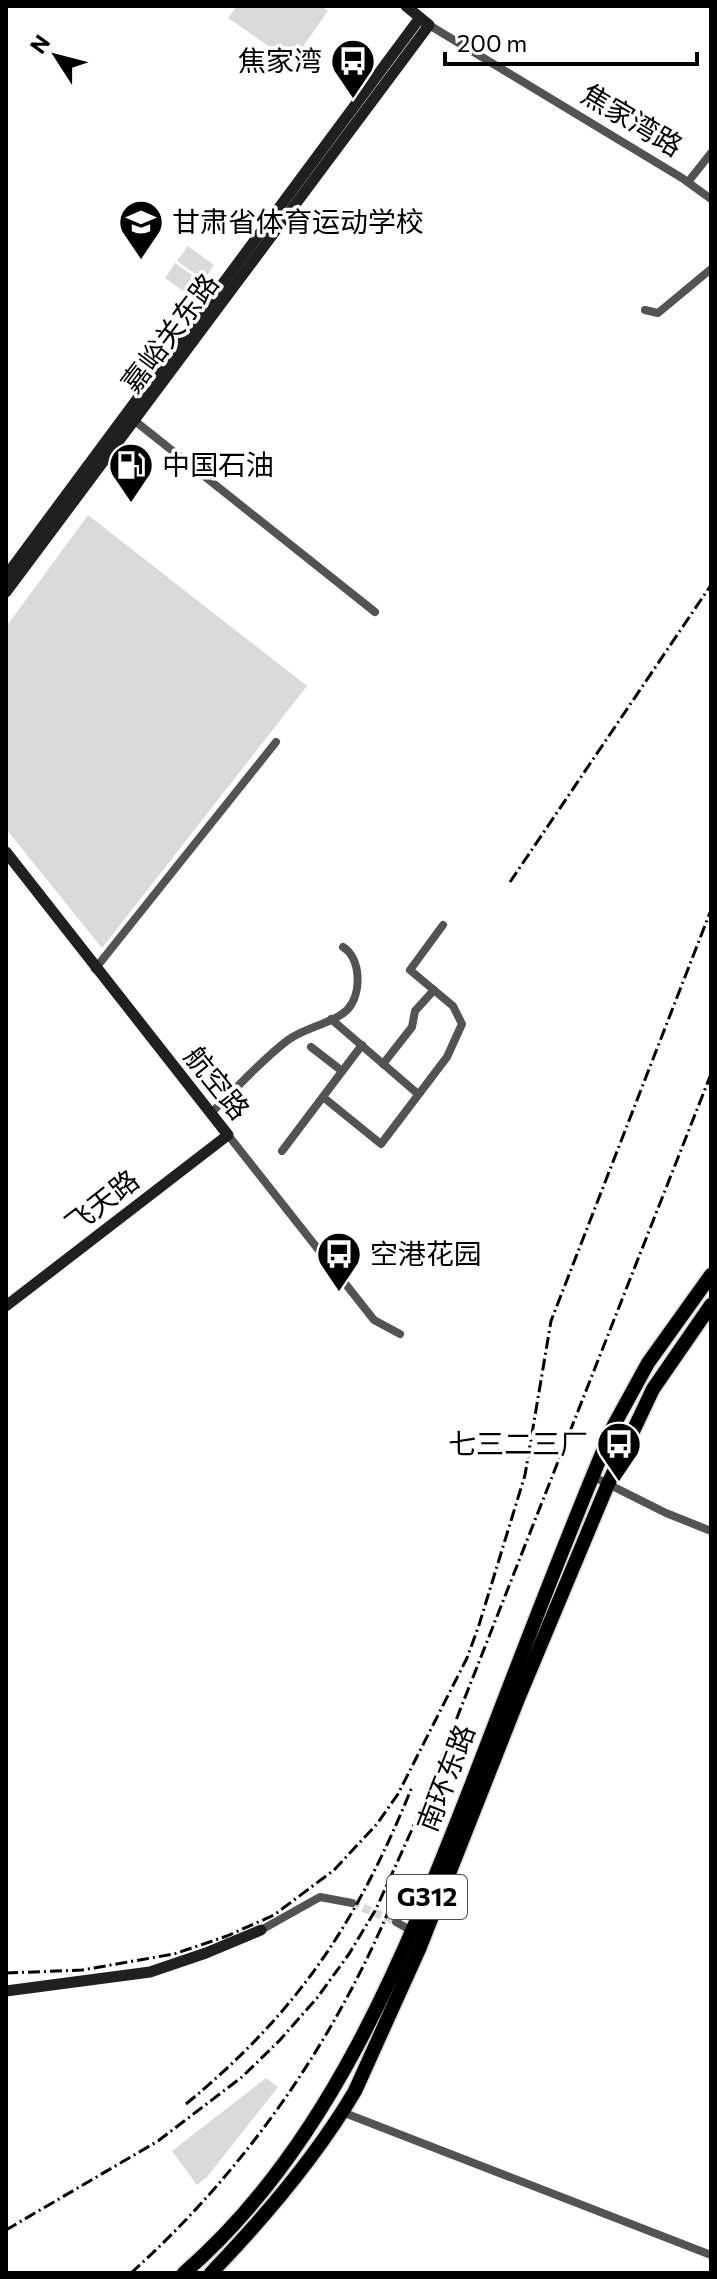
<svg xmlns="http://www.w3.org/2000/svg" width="717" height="2279" viewBox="0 0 717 2279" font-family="Commissioner,'Noto Sans SC',sans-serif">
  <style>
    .green { fill: #dadada }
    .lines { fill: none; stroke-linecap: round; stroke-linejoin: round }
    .street-tunnel { stroke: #d9d9d9; stroke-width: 8; stroke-dasharray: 8 4; stroke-linecap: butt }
    .highway-casing { stroke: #dbdbdb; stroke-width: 17 }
    .street { stroke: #535353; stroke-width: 8 }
    .secondary { stroke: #202020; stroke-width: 11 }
    .highway { stroke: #000; stroke-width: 14 }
    .rail { stroke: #000; stroke-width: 3; stroke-dasharray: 12 4 2 4; stroke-linecap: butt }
    .labels { text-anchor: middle; stroke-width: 7; stroke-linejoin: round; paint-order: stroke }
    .shield { fill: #fff; stroke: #4c4c4c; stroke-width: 2 }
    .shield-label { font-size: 26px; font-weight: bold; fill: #000 }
    .poi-label { font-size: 28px; fill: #000; stroke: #fff; text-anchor: start }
    .street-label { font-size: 28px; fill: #000; stroke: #fff }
  </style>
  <rect width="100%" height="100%" fill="#fff"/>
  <g class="green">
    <path d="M237,6H321L328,11L292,62L228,18Z"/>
    <path d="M188,246L214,265L204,280L177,261Z"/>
    <path d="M175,263L202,282L191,297L165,278Z"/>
    <path d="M88,515L307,686L102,948L6,829V627Z"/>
    <path d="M266,2078L278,2087L207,2177L197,2185L172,2151Z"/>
  </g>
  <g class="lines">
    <path class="street-tunnel" d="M352,1903L396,1922"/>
    <g class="highway-casing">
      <g id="highway">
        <path d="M184,2273C329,2148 405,1955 473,1781C519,1662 564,1542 614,1425L648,1363L711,1275"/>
        <path d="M211,2273C264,2218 316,2157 355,2091L420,1947L518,1699L608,1484L653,1389L711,1305"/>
      </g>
    </g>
    <g class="street">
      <path d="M429,25L682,178L711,199"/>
      <path d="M688,182L711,153"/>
      <path d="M645,310L658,313L711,269"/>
      <path d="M135,421L375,612"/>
      <path d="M95,969L276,742"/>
      <path d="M331,1019L418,1094"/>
      <path d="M311,1047L342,1071"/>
      <path d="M383,1064L412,1027L415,1011L434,990"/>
      <path d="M323,1097L381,1144L447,1057L462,1024L453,1006L410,970L443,925"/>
      <path d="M211,1113C236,1089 260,1061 288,1040C305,1027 335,1023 348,1009C362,993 361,958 343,947"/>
      <path d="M228,1135L374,1320L400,1334"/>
      <path d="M282,1151L362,1045"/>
      <path d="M592,1476L666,1513L711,1531"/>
      <path d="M396,1922L412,1931"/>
      <path d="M261,1930L320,1897L352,1903"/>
      <path d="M342,2112L711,2255"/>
    </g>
    <g class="secondary">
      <path d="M6,576L419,19"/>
      <path d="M6,592L429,25L406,6"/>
      <path d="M6,852L228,1135L6,1306"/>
      <path d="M6,1991L150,1972L206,1953L261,1930"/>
    </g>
    <use href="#highway" class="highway"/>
    <g class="rail">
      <path d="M510,882L711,585"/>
      <path d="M6,1973L82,1970L174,1954L227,1936L274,1915L334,1870L377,1824L398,1794L467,1658L479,1625L525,1475L551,1321L711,910"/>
      <path d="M186,2104C300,2010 357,1922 412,1787"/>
      <path d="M6,2230L158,2141L242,2077L280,2040L317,1998L349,1954L376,1909L419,1814L711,1074"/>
      <path d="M131,2273C247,2169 338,2037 396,1893"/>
    </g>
  </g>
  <defs>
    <g id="bus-pin" transform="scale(2.3)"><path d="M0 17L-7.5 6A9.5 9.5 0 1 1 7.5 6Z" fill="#000" stroke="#fff"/><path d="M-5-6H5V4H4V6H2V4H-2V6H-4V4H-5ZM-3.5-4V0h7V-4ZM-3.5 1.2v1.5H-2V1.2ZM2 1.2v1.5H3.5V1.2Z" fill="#fff"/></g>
    <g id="university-pin" transform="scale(2.3)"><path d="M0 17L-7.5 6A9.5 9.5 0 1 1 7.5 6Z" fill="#000" stroke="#fff"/><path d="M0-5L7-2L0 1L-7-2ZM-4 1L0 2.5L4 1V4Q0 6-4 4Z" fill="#fff"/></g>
    <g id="fuel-pin" transform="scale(2.3)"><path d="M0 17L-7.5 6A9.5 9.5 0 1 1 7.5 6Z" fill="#000" stroke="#fff"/><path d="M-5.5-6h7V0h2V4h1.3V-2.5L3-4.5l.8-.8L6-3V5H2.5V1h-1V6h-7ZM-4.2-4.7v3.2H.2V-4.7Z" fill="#fff"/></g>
  </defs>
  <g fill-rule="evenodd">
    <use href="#bus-pin" x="353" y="61"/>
    <use href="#university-pin" x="141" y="222"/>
    <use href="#fuel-pin" x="131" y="465"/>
    <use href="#bus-pin" x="339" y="1254"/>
    <use href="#bus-pin" x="619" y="1444"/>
  </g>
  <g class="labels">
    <rect class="shield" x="387" y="1875" width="80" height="44" rx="6"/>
    <g class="shield-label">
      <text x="427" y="1906">G312</text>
    </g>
    <g class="poi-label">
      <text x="322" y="71" text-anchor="end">焦家湾</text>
      <text x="172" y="232">甘肃省体育运动学校</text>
      <text x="162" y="475">中国石油</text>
      <text x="370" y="1264">空港花园</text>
      <text x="588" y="1454" text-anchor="end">七三二三厂</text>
    </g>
    <g class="street-label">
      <text transform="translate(632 120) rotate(31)" y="10">焦家湾路</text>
      <text transform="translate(170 333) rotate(-53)" y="10">嘉峪关东路</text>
      <text transform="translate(217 1083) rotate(51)" y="10">航空路</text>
      <text transform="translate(102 1202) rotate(-38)" y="10">飞天路</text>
      <text transform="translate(446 1778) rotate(-69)" y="10">南环东路</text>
    </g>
  </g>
  <rect width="717" height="2279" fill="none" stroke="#000000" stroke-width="16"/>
  <g transform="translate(56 56) rotate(306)" stroke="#ffffff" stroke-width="6" paint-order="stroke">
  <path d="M0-6L14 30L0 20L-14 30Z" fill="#000000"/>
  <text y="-12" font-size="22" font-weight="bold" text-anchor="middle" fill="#000000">N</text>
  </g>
  <path d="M445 52v12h252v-12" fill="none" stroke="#000000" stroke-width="4"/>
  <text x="457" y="52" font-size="24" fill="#000000" stroke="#ffffff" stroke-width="6" paint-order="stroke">200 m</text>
</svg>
